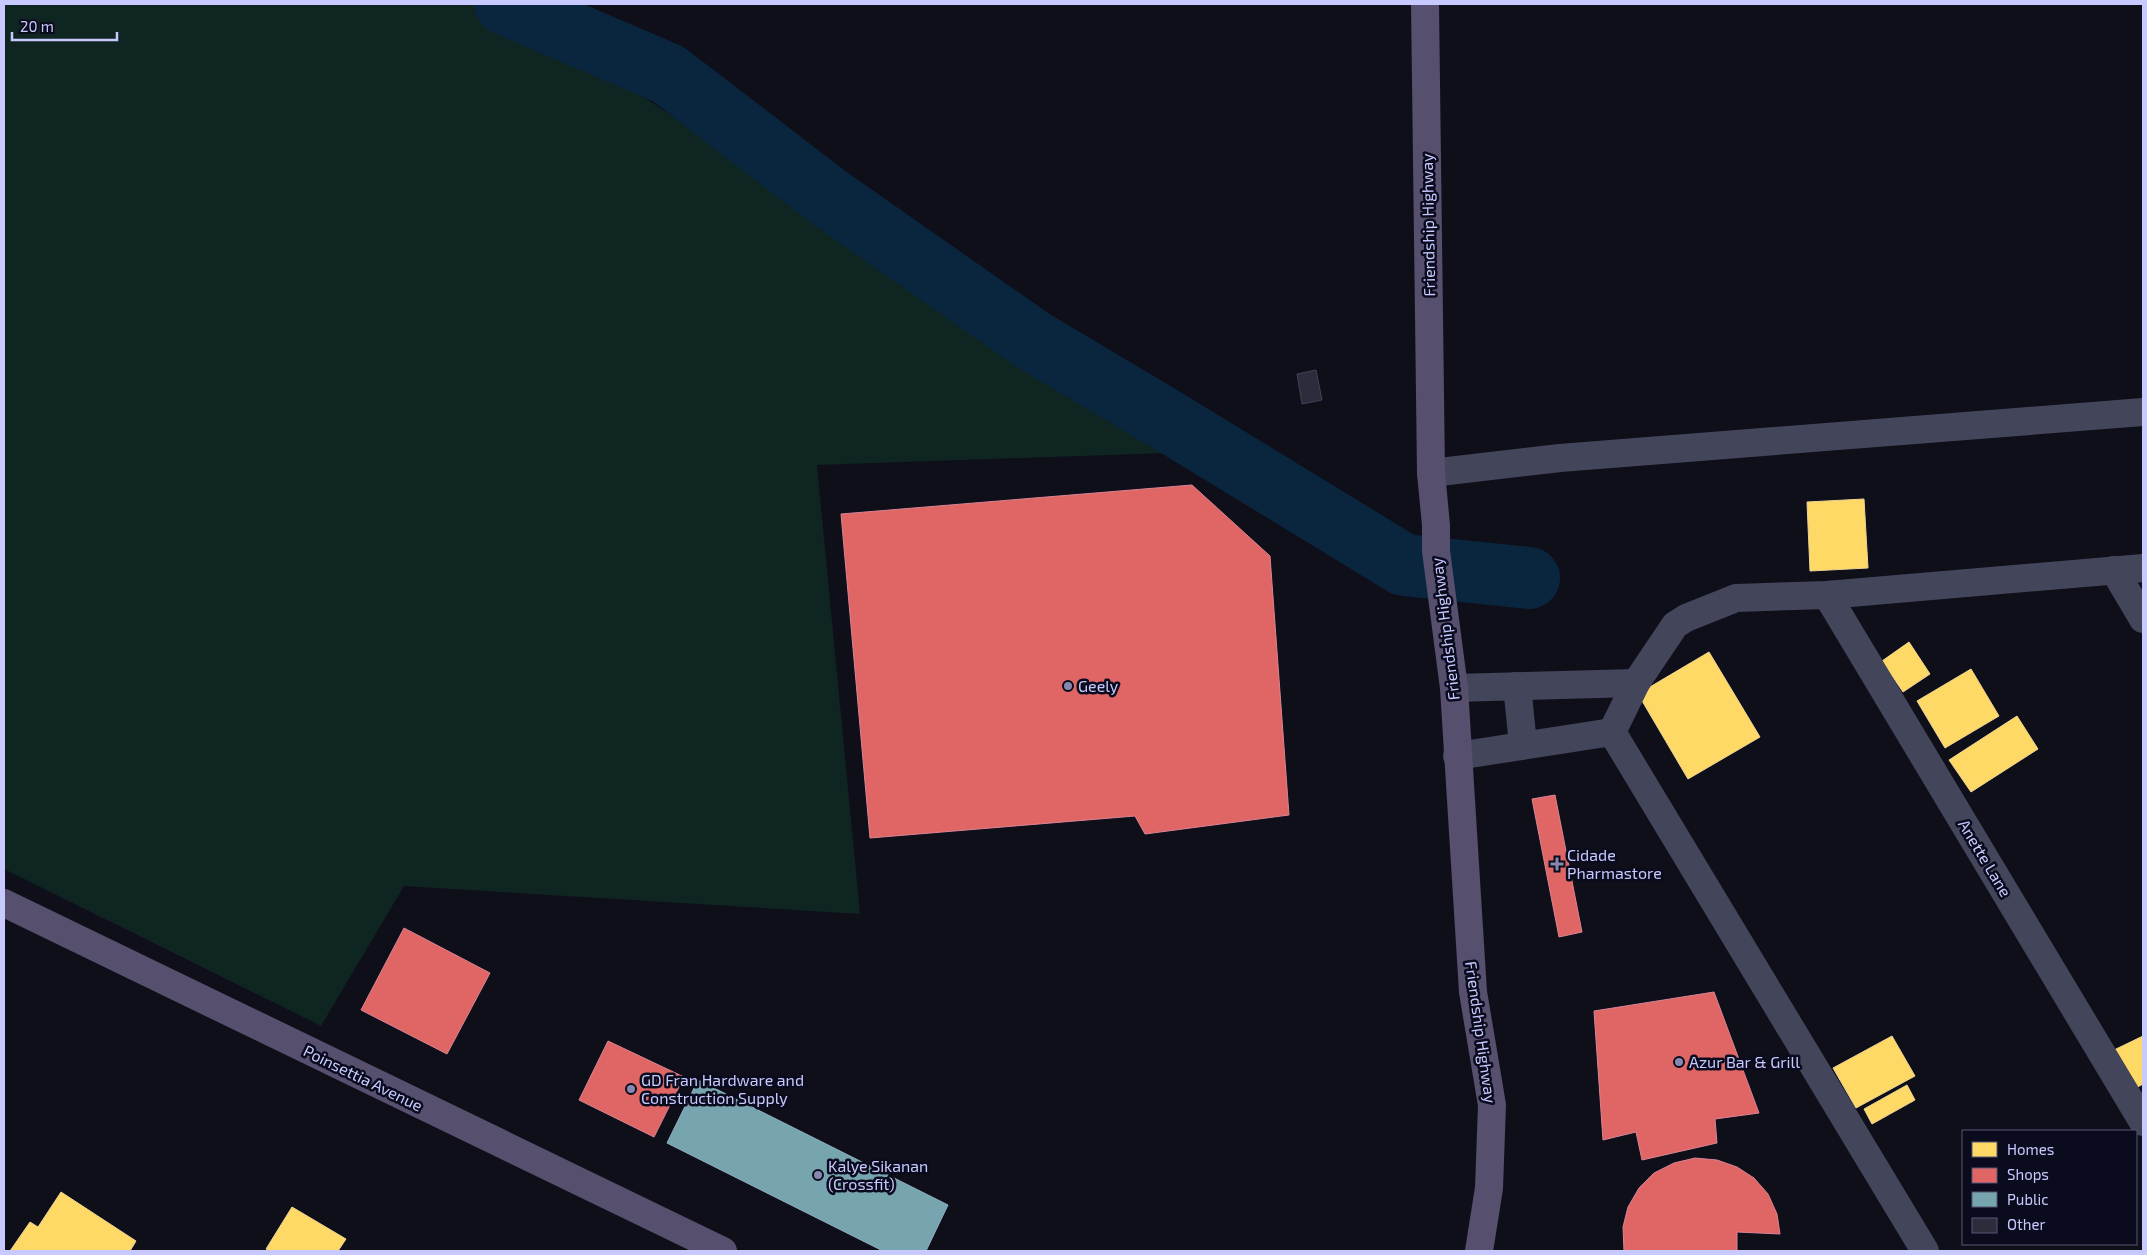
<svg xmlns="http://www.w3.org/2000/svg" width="2147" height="1255" viewBox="0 0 2147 1255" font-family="'Exo 2',sans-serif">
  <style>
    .green { fill: #0e2522 }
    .homes { fill: #ffd966; stroke: #eed494 }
    .shops { fill: #e06666; stroke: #d98494 }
    .public { fill: #76a5af; stroke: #8fb0c7 }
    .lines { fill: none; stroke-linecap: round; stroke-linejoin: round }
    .river { stroke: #0a263f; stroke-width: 62 }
    .building { fill: #2c2c3d; stroke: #414158 }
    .minor { stroke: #43455b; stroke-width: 28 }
    .major { stroke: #564f6e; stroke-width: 28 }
    .poi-dot { fill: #8788af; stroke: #0b0b1e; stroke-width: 2 }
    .labels { text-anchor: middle; stroke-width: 5; stroke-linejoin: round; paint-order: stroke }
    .street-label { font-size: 16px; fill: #c8c9ff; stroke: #0b0b1e }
    .poi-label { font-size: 16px; fill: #c8c9ff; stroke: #0b0b1e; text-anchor: start }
  </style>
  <rect width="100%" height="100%" fill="#0f0f1a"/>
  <path class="green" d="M4,4H512L548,33L895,265L1197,452L817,465L860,914L404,886L321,1026L4,869Z"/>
  <g class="homes">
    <path d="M1864,499L1868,568L1810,571L1807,502Z"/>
    <path d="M1909,642L1930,674L1903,692L1882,661Z"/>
    <path d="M1709,652L1760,737L1688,779L1638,694Z"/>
    <path d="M1971,669L1999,716L1945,748L1917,701Z"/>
    <path d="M2017,716L2038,749L1971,792L1949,760Z"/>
    <path d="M1892,1036L1915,1076L1856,1108L1833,1068Z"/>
    <path d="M2143,1036V1084L2134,1089L2114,1050Z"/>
    <path d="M1907,1085L1915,1100L1872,1124L1864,1109Z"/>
    <path d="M61,1192L136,1241L130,1251H10L30,1222L38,1227Z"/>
    <path d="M292,1207L346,1239L338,1251H270L266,1249Z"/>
  </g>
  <g class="shops">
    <path d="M1192,485L1270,556L1289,815L1145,834L1135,816L870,838L841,514Z"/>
    <path d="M1555,795L1582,932L1559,937L1532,799Z"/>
    <path d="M404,928L490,973L447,1054L361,1010Z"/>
    <path d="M1714,992L1759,1113L1715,1119L1717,1143L1642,1160L1636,1132L1603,1140L1594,1011Z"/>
    <path d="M608,1041L684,1077L654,1137L579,1100Z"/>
    <path d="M1695,1158L1717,1160L1737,1167L1754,1178L1768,1194L1777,1214L1780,1234L1737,1232V1251H1624L1623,1227L1628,1207L1639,1188L1654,1173L1674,1163Z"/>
  </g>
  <path class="public" d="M698,1080L948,1205L926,1251H883L667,1143Z"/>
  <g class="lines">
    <path class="river" d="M505,4L668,74L831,199L1034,341L1160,416L1404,565L1529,578"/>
  </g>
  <path class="building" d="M1316,370L1322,400L1302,404L1297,374Z"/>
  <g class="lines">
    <g class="minor">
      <path d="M1431,473L1560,458L2143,412"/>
      <path d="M2114,570L2143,619"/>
      <path d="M1827,595L2143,1122"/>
      <path d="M1517,686L1523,744"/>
      <path d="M1454,688L1636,683"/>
      <path d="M1457,756L1612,732"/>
      <path d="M1925,1251L1612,732L1636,683L1675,625L1686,618L1736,598L1827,595L2143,568"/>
    </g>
    <g class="major">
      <path d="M1425,4L1431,473L1436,525V551L1454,688L1473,992L1492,1105L1489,1188L1479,1251"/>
      <path d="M4,903L723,1251"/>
    </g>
  </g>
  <g class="poi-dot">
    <circle cx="1068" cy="686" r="5"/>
    <path d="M1554.5 856.5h5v5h5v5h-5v5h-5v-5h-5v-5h5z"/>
    <circle cx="1679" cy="1062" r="5"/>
    <circle cx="631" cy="1089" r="5"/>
    <circle cx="818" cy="1175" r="5"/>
  </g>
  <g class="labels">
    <g class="street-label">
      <text transform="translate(1428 225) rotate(-91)" y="6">Friendship Highway</text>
      <text transform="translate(1445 629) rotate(-97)" y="6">Friendship Highway</text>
      <text transform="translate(1985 858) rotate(59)" y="6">Anette Lane</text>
      <text transform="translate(1481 1032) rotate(82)" y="6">Friendship Highway</text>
      <text transform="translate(363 1078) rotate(26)" y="6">Poinsettia Avenue</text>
    </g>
    <g class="poi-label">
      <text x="1078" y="692">Geely</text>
      <text x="1567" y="861">Cidade<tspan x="1567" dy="18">Pharmastore</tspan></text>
      <text x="1689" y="1068">Azur Bar &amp; Grill</text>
      <text x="641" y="1086">GD Fran Hardware and<tspan x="641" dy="18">Construction Supply</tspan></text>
      <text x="828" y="1172">Kalye Sikanan<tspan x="828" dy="18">(Crossfit)</tspan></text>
    </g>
  </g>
  <rect width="2147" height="1255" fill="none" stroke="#c8c9ff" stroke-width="10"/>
  <rect x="1962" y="1130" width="175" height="115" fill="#0b0b1e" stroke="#575778"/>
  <rect x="1972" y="1142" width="25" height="15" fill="#ffd966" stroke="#575778"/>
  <text x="2007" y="1155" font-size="15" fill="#c8c9ff">Homes</text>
  <rect x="1972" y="1168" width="25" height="15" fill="#e06666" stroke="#575778"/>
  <text x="2007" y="1180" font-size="15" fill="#c8c9ff">Shops</text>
  <rect x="1972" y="1192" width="25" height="15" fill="#76a5af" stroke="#575778"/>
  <text x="2007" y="1205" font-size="15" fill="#c8c9ff">Public</text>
  <rect x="1972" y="1218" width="25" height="15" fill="#2c2c3d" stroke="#575778"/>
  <text x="2007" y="1230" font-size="15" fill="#c8c9ff">Other</text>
  <path d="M12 32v8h105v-8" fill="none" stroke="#c8c9ff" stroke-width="2.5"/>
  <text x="20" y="32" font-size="15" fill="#c8c9ff" stroke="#0b0b1e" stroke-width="4" paint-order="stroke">20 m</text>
</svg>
